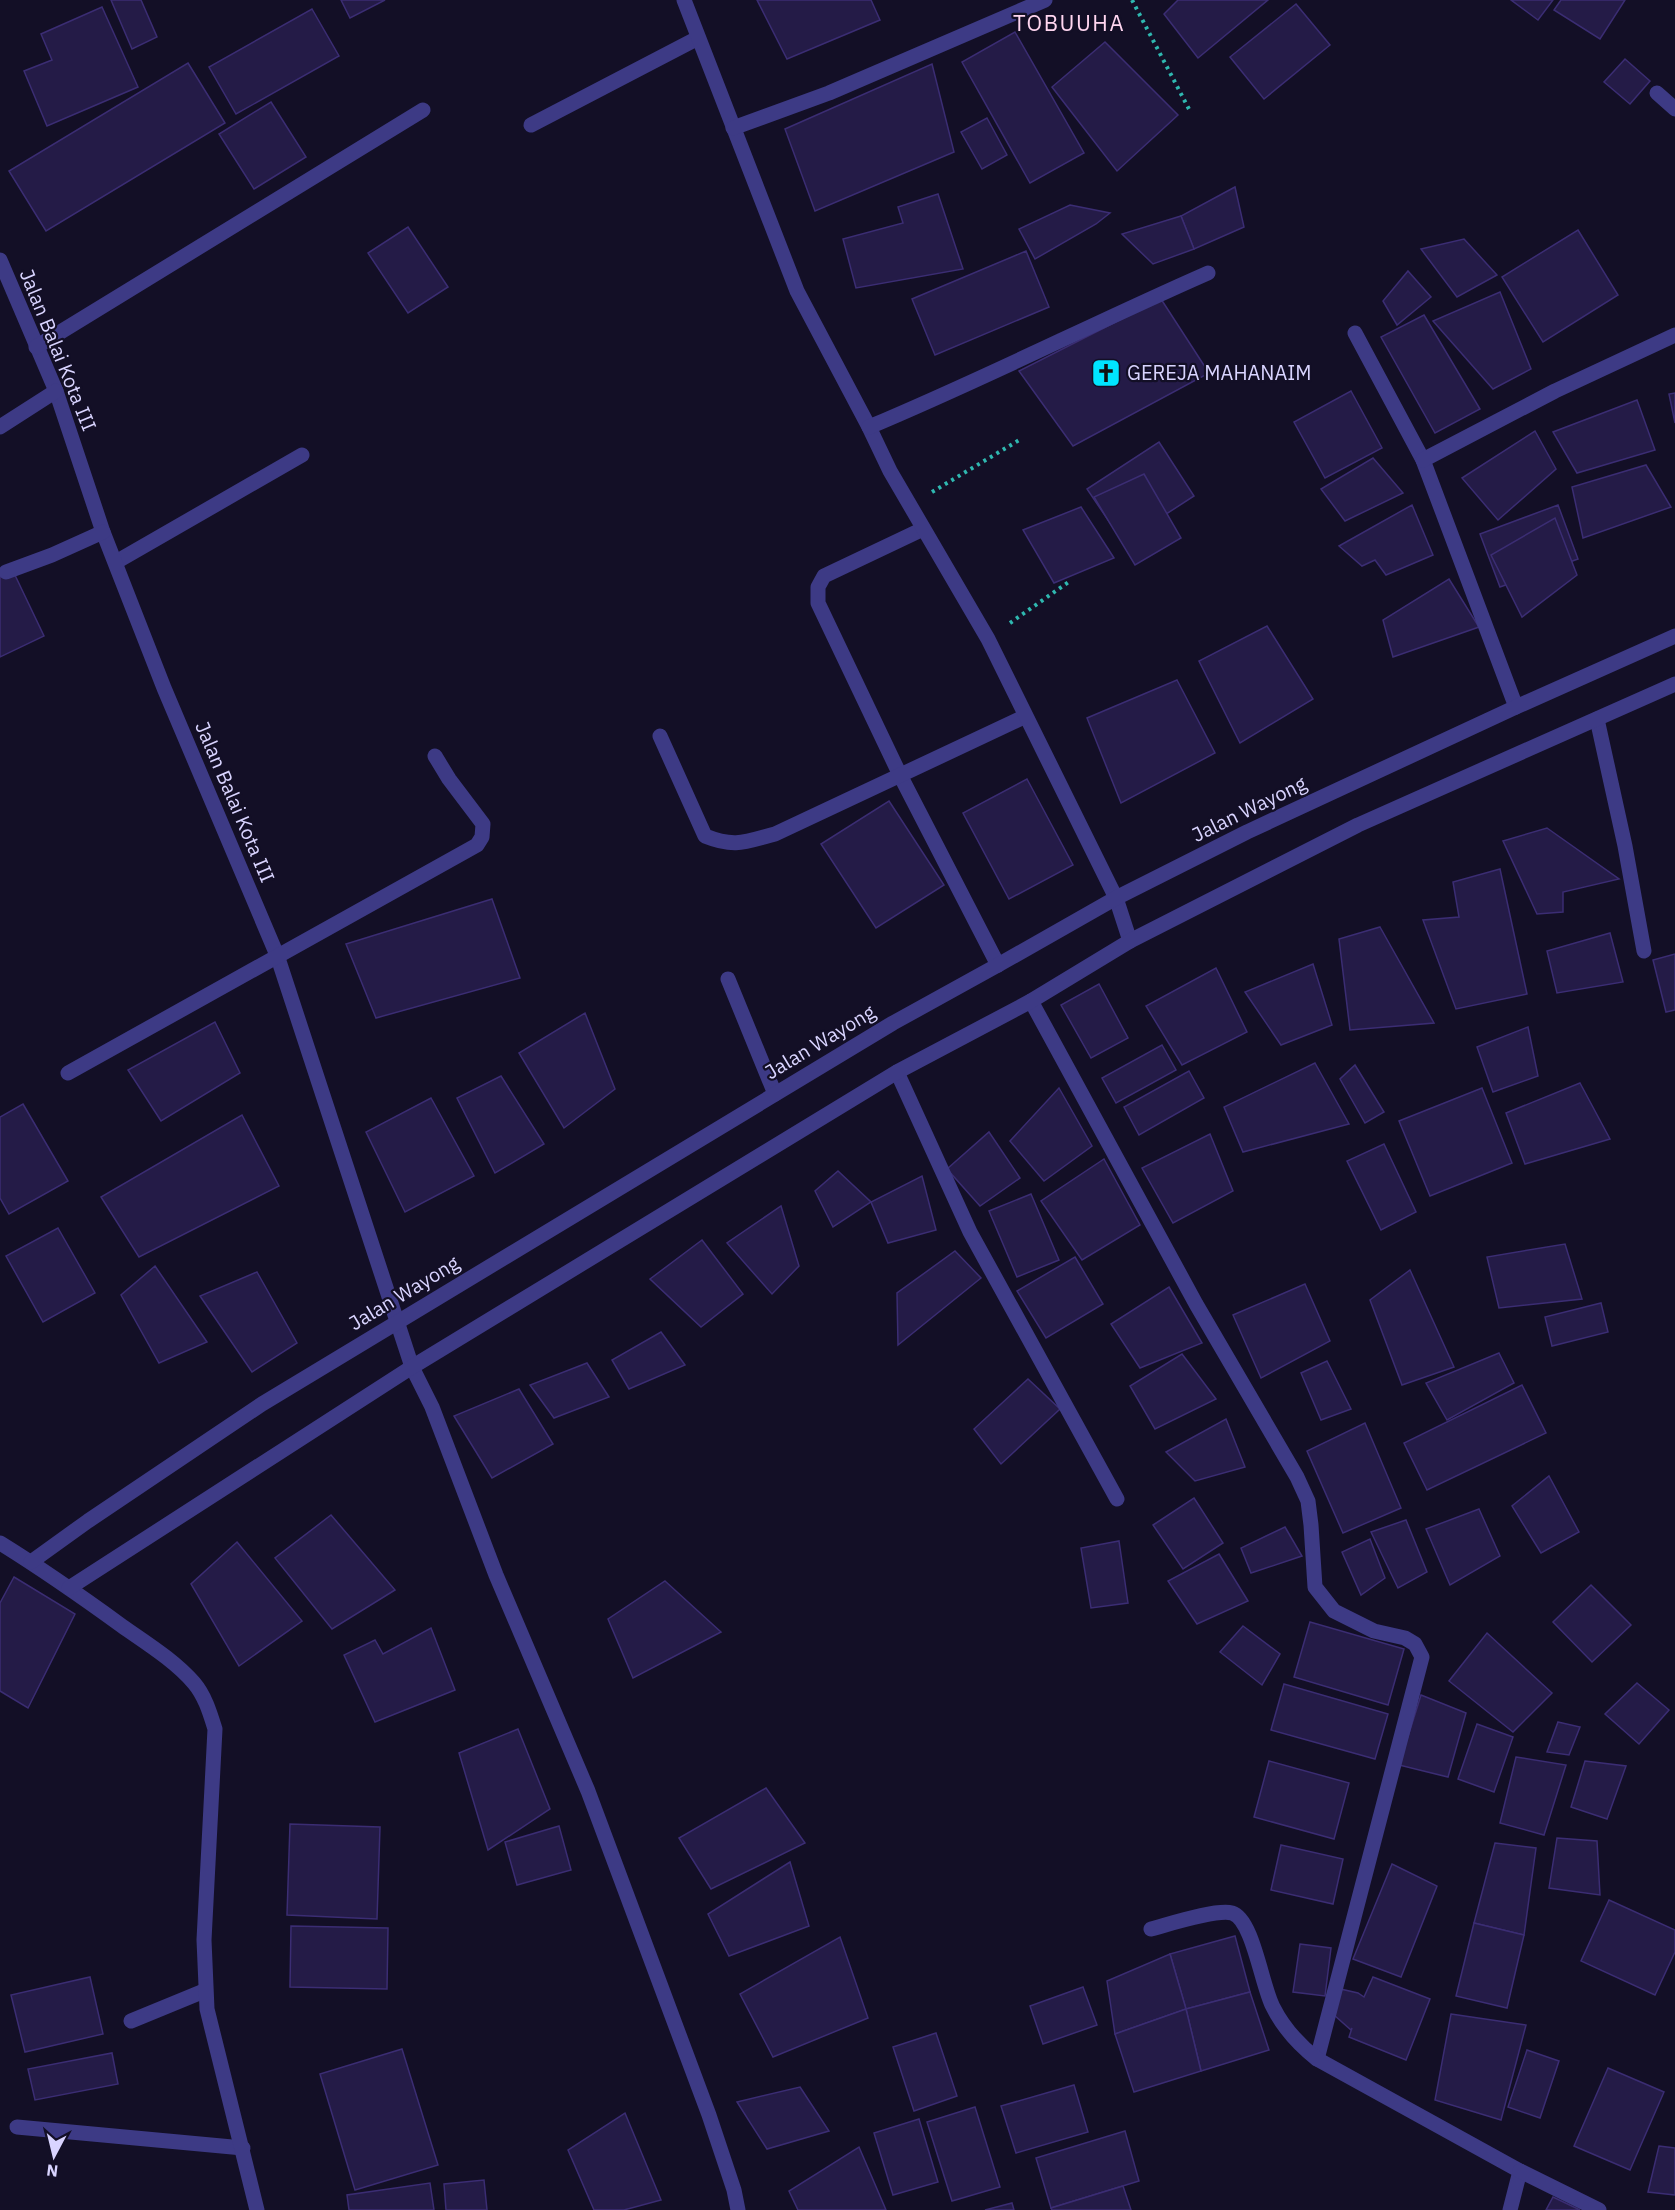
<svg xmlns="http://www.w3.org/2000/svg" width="1675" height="2210" viewBox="0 0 1675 2210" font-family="'IBM Plex Sans',sans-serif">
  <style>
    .building { fill: #241b47; stroke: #3b2d73; stroke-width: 1.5 }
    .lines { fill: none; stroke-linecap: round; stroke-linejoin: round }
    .path { stroke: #2fb8b0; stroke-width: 4; stroke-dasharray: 3 4.5; stroke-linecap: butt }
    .service { stroke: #3d3a85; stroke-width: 15 }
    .minor { stroke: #3d3a85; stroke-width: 15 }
    .tertiary { stroke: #3d3a85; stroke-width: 15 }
    .labels { text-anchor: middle; stroke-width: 4.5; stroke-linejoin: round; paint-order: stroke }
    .street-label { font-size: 20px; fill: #d9d4ff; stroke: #130f26 }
    .poi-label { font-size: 20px; fill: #d9d4ff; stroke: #130f26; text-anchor: start }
    .quarter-label { font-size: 22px; letter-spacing: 1.5px; fill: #ffd6f0; stroke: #130f26 }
  </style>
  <rect width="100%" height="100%" fill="#130f26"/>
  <g class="building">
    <path d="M111,0H141L157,37L132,49Z"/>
    <path d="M341,0H385L350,18Z"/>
    <path d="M757,0H871L880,20L787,59Z"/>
    <path d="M1178,0H1268L1198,58L1164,14Z"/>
    <path d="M1511,0H1553L1538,20Z"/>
    <path d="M1561,0H1625L1600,39L1554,10Z"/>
    <path d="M1296,4L1330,45L1264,99L1230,57Z"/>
    <path d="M102,7L138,87L47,126L24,71L52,60L41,34Z"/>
    <path d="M312,9L339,56L236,114L209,67Z"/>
    <path d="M1015,32L1084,153L1030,183L962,62Z"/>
    <path d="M1105,42L1178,115L1117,171L1052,87Z"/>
    <path d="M1625,59L1650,81L1630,104L1604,82Z"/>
    <path d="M188,63L225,123L46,231L9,171Z"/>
    <path d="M932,64L954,152L815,211L785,129Z"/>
    <path d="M271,102L306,157L254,189L219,134Z"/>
    <path d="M987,118L1007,155L982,169L961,132Z"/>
    <path d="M1235,187L1244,227L1194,249L1181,216Z"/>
    <path d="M938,194L963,269L856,288L843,239L903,223L898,207Z"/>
    <path d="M1070,205L1110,213L1096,224L1035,259L1019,229Z"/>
    <path d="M1181,216L1194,249L1153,264L1122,234Z"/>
    <path d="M408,227L448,287L408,313L368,253Z"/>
    <path d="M1578,230L1618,295L1543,342L1502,277Z"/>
    <path d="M1464,239L1497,275L1457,297L1421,249Z"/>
    <path d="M1026,251L1049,307L935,355L912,299Z"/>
    <path d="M1408,271L1431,297L1397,325L1383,301Z"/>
    <path d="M1500,292L1531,369L1493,389L1433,321Z"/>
    <path d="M1161,299L1209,373L1073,446L1019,371Z"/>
    <path d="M1424,315L1480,409L1435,433L1381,337Z"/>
    <path d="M1351,391L1382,448L1325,478L1294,422Z"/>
    <path d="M1675,393V423L1669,394Z"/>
    <path d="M1637,400L1655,450L1577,473L1553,432Z"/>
    <path d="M1535,431L1556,469L1498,520L1462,478Z"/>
    <path d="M1159,442L1194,496L1123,542L1087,489Z"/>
    <path d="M1373,458L1403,493L1345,521L1321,489Z"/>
    <path d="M1646,465L1671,507L1583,538L1572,487Z"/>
    <path d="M1144,474L1181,538L1135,565L1094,497Z"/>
    <path d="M1412,505L1433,555L1386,575L1375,560L1362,566L1339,546Z"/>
    <path d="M1558,505L1578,559L1500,587L1480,534Z"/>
    <path d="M1081,507L1114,558L1054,583L1023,530Z"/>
    <path d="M1555,518L1577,575L1522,617L1491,555Z"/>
    <path d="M13,571L44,636L0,657V577Z"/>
    <path d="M1449,579L1479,627L1393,657L1383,620Z"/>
    <path d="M1267,626L1313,699L1240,743L1199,661Z"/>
    <path d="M1177,680L1215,753L1121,803L1087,718Z"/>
    <path d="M1027,779L1073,865L1009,899L963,813Z"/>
    <path d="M889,801L944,885L876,928L821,844Z"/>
    <path d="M1547,828L1619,879L1563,892V912L1537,914L1503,841Z"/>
    <path d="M1500,869L1527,994L1456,1009L1423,920L1459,917L1453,882Z"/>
    <path d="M492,899L520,978L376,1018L346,944Z"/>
    <path d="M1380,927L1434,1023L1350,1030L1339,939Z"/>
    <path d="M1610,933L1623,982L1557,993L1547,951Z"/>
    <path d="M1675,954V1010L1666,1012L1653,960Z"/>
    <path d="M1313,964L1332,1025L1281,1045L1245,992Z"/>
    <path d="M1216,968L1247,1032L1182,1065L1146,1006Z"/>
    <path d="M1099,984L1128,1038L1091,1058L1061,1005Z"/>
    <path d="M585,1013L615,1089L564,1128L519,1053Z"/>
    <path d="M215,1022L240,1073L161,1121L128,1070Z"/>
    <path d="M1528,1027L1538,1076L1493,1092L1477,1047Z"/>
    <path d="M1162,1045L1176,1070L1116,1103L1102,1078Z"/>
    <path d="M1315,1063L1349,1124L1243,1152L1224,1107Z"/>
    <path d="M1355,1065L1384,1112L1365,1123L1340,1079Z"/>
    <path d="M1189,1071L1204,1098L1139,1135L1124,1107Z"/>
    <path d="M501,1076L544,1144L495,1173L457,1098Z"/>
    <path d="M1580,1083L1610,1139L1525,1164L1506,1113Z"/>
    <path d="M1059,1088L1092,1146L1044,1181L1010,1141Z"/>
    <path d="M1482,1088L1512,1163L1430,1196L1399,1121Z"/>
    <path d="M431,1098L474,1176L405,1212L366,1132Z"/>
    <path d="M23,1104L68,1181L9,1214L0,1198V1117Z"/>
    <path d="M242,1115L279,1186L139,1257L101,1197Z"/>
    <path d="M989,1132L1020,1178L980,1206L947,1169Z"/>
    <path d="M1210,1134L1233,1191L1173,1223L1142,1168Z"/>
    <path d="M1384,1144L1416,1212L1381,1230L1347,1161Z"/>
    <path d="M1104,1159L1140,1225L1082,1260L1041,1201Z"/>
    <path d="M838,1171L871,1202L833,1227L815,1191Z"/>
    <path d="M922,1176L936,1230L888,1243L871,1202Z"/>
    <path d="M1031,1194L1059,1260L1017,1277L989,1211Z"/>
    <path d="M781,1206L799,1266L772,1294L727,1243Z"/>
    <path d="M58,1228L95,1293L43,1322L6,1256Z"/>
    <path d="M702,1240L743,1294L701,1327L650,1279Z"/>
    <path d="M1565,1244L1582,1299L1499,1308L1487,1257Z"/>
    <path d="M955,1251L981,1278L898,1345L897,1293Z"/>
    <path d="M1075,1257L1103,1304L1046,1338L1017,1291Z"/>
    <path d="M155,1266L207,1342L159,1363L121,1295Z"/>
    <path d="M1410,1270L1454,1367L1402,1385L1370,1300Z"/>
    <path d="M257,1272L297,1343L252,1372L200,1296Z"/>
    <path d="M1305,1284L1330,1341L1261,1378L1233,1315Z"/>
    <path d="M1169,1287L1202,1343L1140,1368L1111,1324Z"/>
    <path d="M1601,1303L1608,1332L1552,1346L1545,1317Z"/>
    <path d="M661,1332L685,1365L629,1389L612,1360Z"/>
    <path d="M1499,1353L1514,1383L1447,1420L1426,1383Z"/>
    <path d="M1182,1354L1216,1399L1155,1429L1130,1386Z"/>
    <path d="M1327,1361L1351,1409L1321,1420L1301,1373Z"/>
    <path d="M587,1363L609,1397L554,1418L530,1385Z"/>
    <path d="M1028,1379L1060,1409L1001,1464L974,1429Z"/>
    <path d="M1522,1385L1546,1433L1427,1490L1404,1443Z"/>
    <path d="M519,1389L553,1444L492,1478L454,1416Z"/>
    <path d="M1226,1419L1245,1467L1195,1481L1166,1452Z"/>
    <path d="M1365,1423L1401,1508L1343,1533L1307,1451Z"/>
    <path d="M1549,1476L1579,1532L1541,1553L1512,1506Z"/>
    <path d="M1194,1498L1223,1543L1183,1569L1153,1525Z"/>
    <path d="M1479,1509L1500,1556L1450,1585L1426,1529Z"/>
    <path d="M331,1515L395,1590L332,1629L275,1558Z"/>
    <path d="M1406,1520L1427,1572L1398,1588L1371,1532Z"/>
    <path d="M1285,1527L1302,1556L1251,1573L1241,1548Z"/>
    <path d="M1370,1539L1385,1578L1361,1595L1342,1552Z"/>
    <path d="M1119,1541L1128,1603L1091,1608L1081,1548Z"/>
    <path d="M237,1542L302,1621L239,1666L191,1584Z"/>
    <path d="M1219,1554L1248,1601L1197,1624L1168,1581Z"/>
    <path d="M14,1577L75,1614L28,1708L0,1691V1603Z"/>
    <path d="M665,1581L721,1632L633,1678L608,1619Z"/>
    <path d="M1591,1585L1631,1625L1592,1662L1553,1622Z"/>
    <path d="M1310,1622L1404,1649L1388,1705L1294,1677Z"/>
    <path d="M1243,1626L1280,1654L1262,1685L1220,1652Z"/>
    <path d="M431,1628L455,1690L375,1722L344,1655L375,1640L383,1654Z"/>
    <path d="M1487,1633L1552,1693L1513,1732L1449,1681Z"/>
    <path d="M1637,1683L1669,1710L1639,1744L1605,1714Z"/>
    <path d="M1284,1684L1388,1714L1375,1759L1271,1730Z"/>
    <path d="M1421,1695L1466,1713L1448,1777L1399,1765Z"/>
    <path d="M1558,1722L1580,1727L1569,1755L1547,1752Z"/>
    <path d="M1477,1724L1513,1737L1494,1792L1458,1779Z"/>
    <path d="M518,1729L550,1809L488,1850L459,1753Z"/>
    <path d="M1516,1757L1566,1765L1544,1835L1500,1823Z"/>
    <path d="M1269,1761L1349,1783L1334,1839L1254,1817Z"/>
    <path d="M1585,1761L1626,1766L1607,1819L1571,1807Z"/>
    <path d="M766,1788L805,1843L711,1889L679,1838Z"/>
    <path d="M290,1824L380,1827L377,1919L287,1915Z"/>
    <path d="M559,1826L571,1870L517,1885L505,1842Z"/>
    <path d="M1557,1838L1597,1841L1600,1895L1549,1888Z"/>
    <path d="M1495,1843L1536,1848L1524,1935L1474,1923Z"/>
    <path d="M1281,1845L1343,1859L1333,1904L1271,1890Z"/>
    <path d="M790,1862L809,1926L729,1956L708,1914Z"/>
    <path d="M1392,1864L1437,1886L1401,1977L1353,1959Z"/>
    <path d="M1609,1900L1675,1930V1952L1655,1995L1581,1961Z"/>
    <path d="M1474,1923L1524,1935L1507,2008L1456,1996Z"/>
    <path d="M291,1926L388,1928L387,1989L290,1987Z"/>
    <path d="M1235,1936L1250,1992L1186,2009L1170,1954Z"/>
    <path d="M840,1937L868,2018L773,2057L740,1994Z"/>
    <path d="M1300,1944L1331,1948L1325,1996L1293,1992Z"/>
    <path d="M1170,1954L1186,2009L1115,2034L1107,1981Z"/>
    <path d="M90,1977L103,2034L25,2052L11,1995Z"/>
    <path d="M1373,1977L1430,1999L1406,2060L1349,2037L1352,2028L1351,2030L1334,2015L1336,1988L1358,1993L1364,1997Z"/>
    <path d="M1083,1987L1097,2025L1043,2044L1030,2006Z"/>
    <path d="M1250,1992L1269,2050L1201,2071L1186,2009Z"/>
    <path d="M1186,2009L1201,2071L1134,2092L1115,2034Z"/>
    <path d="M1451,2014L1526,2025L1501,2120L1435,2100Z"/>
    <path d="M936,2033L957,2096L914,2111L893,2047Z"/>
    <path d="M402,2049L438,2165L355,2190L320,2074Z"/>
    <path d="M1527,2050L1559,2061L1540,2118L1508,2107Z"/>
    <path d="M112,2053L118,2084L35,2100L28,2069Z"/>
    <path d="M1608,2068L1664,2092L1630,2170L1574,2146Z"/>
    <path d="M1074,2085L1088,2132L1016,2153L1001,2106Z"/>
    <path d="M800,2087L829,2131L767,2149L737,2102Z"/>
    <path d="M975,2107L1000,2187L952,2201L927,2122Z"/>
    <path d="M625,2113L661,2200L624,2210H594L568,2150Z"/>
    <path d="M919,2119L938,2182L893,2195L874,2133Z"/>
    <path d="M1125,2131L1139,2181L1051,2208L1036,2158Z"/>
    <path d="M1659,2146L1675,2148V2195L1648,2192Z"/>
    <path d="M859,2147L886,2210H798L789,2191Z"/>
    <path d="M484,2180L487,2210H446L444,2184Z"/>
    <path d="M430,2183L434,2210H349L347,2195Z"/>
    <path d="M1123,2186L1131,2210H1052L1051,2208Z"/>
    <path d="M1553,2197L1580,2210H1546Z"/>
    <path d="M1012,2203L1014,2210H985Z"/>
  </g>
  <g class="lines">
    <g class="path">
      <path d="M1132,0L1191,113"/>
      <path d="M932,492L1021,439"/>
      <path d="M1010,623L1070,581"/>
    </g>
    <g class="service">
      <path d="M531,125L698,38"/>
      <path d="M923,529L824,576L818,587V603L900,775L998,965"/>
      <path d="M116,562L302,455"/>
      <path d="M660,736L705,836C735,848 745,842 775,834L1024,717"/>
      <path d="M728,979L775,1094"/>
    </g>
    <g class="minor">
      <path d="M684,0L797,291L869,427L890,471L988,639L1116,898L1130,941"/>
      <path d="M1657,93L1675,109"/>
      <path d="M733,128L829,93L1045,0"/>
      <path d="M0,260L56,391L103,532L164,688L277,955L412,1367L432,1407L496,1575L588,1791L709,2115L734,2190L738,2210"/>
      <path d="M1355,333L1423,460L1516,707"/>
      <path d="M36,347L423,110"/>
      <path d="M0,427L56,391"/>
      <path d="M869,427C984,379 1094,323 1208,273"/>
      <path d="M1423,460L1555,391L1675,335"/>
      <path d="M6,572L52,555L103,532"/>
      <path d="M1597,719L1625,846L1644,951"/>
      <path d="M1031,1001L1196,1304L1297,1477L1308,1501L1311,1525L1315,1587L1334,1611L1374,1631L1405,1638L1415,1644L1422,1657L1317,2059"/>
      <path d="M897,1072L970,1232L1117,1499"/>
      <path d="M68,1073L477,845L482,837L483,824L449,779L435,756"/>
      <path d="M1151,1929C1170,1924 1216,1909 1232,1913C1253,1919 1262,1987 1273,2007C1284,2029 1298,2044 1317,2059L1520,2171L1510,2210"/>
      <path d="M131,2021L204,1991"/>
      <path d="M17,2127L243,2148"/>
      <path d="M1520,2171L1599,2210"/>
    </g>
    <g class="tertiary">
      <path d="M0,1543C42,1569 82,1597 122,1626C146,1643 174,1660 194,1683C205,1696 210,1713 215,1729L204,1940L207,2009L257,2210"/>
      <path d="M31,1562L88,1521L262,1404L893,1023L998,965L1116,898L1247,832L1516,707L1675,636"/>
      <path d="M69,1588L412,1367L897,1072L1031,1001L1130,941L1358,825L1675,684"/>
    </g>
  </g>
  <defs>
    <g id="church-square" transform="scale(1.5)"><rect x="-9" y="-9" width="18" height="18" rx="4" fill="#00e5ff" stroke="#130f26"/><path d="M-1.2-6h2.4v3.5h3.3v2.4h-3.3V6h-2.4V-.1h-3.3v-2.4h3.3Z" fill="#111"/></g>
  </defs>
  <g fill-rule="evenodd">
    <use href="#church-square" x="1106" y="373"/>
  </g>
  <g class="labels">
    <g class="street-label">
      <text transform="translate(58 350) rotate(68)" y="7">Jalan Balai Kota III</text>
      <text transform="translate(235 802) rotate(67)" y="7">Jalan Balai Kota III</text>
      <text transform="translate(1249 809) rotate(-26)" y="7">Jalan Wayong</text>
      <text transform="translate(820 1042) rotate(-31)" y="7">Jalan Wayong</text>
      <text transform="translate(404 1293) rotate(-31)" y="7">Jalan Wayong</text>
    </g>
    <g class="poi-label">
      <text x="1127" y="380">GEREJA MAHANAIM</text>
    </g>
    <g class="quarter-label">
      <text x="1069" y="31">TOBUUHA</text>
    </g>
  </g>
  <g transform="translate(54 2156) rotate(187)" stroke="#130f26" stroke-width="4.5" paint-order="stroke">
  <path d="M0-4.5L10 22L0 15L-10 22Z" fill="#d9d4ff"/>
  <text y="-9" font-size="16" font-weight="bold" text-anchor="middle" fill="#d9d4ff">N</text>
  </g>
</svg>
